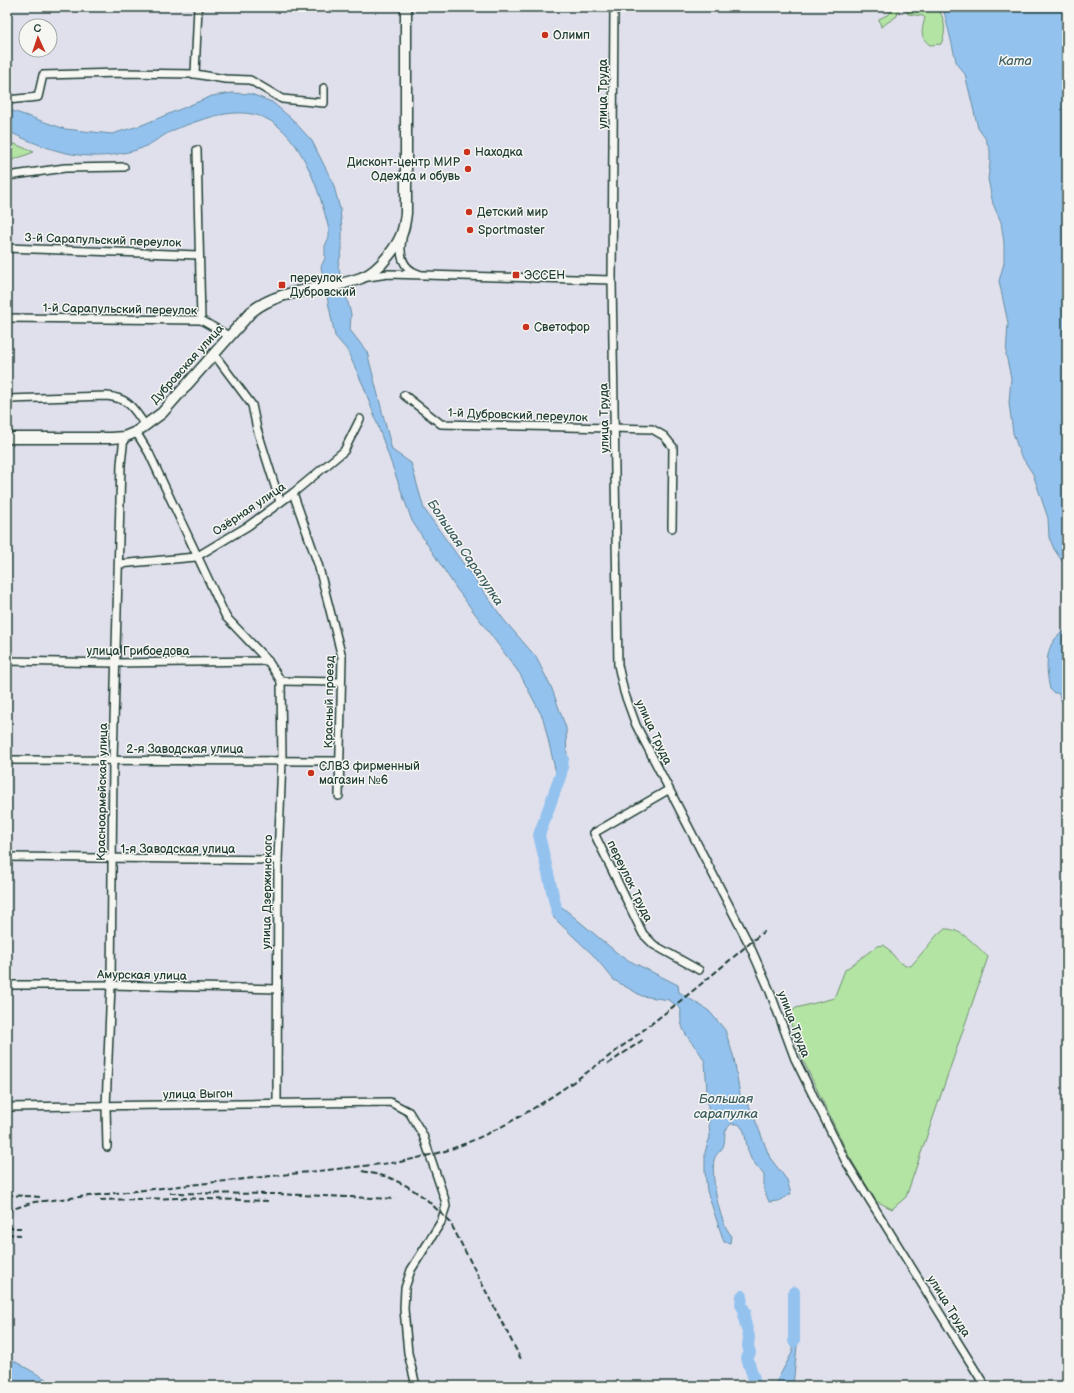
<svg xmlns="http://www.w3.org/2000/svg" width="1074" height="1393" viewBox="0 0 1074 1393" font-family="'Balsamiq Sans',sans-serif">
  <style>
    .green { fill: #b4e4a4; stroke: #6a906c }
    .water { fill: #94c2ee; stroke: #658da4 }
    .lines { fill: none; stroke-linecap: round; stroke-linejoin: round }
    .river { stroke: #94c2ee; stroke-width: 12 }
    .street-casing { stroke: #1f3d34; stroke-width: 10 }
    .secondary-casing { stroke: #1f3d34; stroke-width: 13 }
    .street { stroke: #f6f6f2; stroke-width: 7 }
    .secondary { stroke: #f6f6f2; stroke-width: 10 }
    .rail { stroke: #1f3d34; stroke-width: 2; stroke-dasharray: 6 3; stroke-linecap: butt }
    .poi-dot { fill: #c8321e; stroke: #f6f6f2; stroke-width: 1.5 }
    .labels { text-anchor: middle; stroke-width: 3; stroke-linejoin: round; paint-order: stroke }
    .poi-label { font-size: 12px; fill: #1f3d34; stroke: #f6f6f2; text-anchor: start }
    .street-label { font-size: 12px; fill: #1f3d34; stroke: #f6f6f2 }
    .water-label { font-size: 13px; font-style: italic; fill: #3c5e62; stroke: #f6f6f2 }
  </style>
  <rect width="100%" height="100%" fill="#e0e0ec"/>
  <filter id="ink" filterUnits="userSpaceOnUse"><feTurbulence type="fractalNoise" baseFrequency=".025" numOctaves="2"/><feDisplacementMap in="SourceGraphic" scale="8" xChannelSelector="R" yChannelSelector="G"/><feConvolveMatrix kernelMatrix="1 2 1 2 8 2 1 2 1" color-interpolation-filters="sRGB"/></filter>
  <g filter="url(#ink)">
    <g class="green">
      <path d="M894,7H899L897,16L881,27L879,19L889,14Z"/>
      <path d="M905,7H937C945,18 947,32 941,44L930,45C919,37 922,30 925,18L923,16L908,14Z"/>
      <path d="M7,141L34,152L7,162Z"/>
      <path d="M944,929C962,928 976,946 988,957L906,1197L892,1209L876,1201L849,1156L801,1056L790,1021V1013L796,1008L834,998L845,970L877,946L884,945C894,953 896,965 911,966L938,934Z"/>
    </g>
    <g class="water">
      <path d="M943,7H1067V564L1062,561L1054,549L1049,537L1048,518L1033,474L1020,454L1013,433L1009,403L1011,378L1006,355L1008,323L999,281L1004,263V243L1001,222L993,204L988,179L990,163V150L985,138L978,128L965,74L957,65Z"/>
      <path d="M232,93L251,94L272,102L292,119L312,141L333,183L340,209L342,230V250L338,266L351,314L350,330L367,352L392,450L411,463L424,509L504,620L536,657L552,689L566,728L567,760L562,775L556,773L543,718L520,674L456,588L412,521L364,387L347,350L335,336L321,267L325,258V246L329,237V230C320,191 299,125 256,115C230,108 200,120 176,129C164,134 154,143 142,148C133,152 121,153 112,155C73,160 42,147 7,131V109L65,129L112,134L142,125L212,96Z"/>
      <path d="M1067,630V706L1062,702L1058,693H1054L1050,689C1045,667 1044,640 1067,630Z"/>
      <path d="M562,907L622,957L678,985L679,992L709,1011L725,1030L734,1058L740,1095L751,1109L770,1158L787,1180L791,1194L778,1201L769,1202L764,1189V1175L751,1159L748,1151L744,1131L739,1124H731C721,1133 727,1137 723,1147C720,1152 716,1153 714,1160C711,1177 719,1222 731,1235L730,1243L724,1242L707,1191L705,1172V1152L710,1137L705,1062C695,1041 678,1036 681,1009L669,1000L642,996L614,980L593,955L553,917Z"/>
      <path d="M796,1324L797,1346L793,1386H774L792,1353L793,1326Z"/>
      <path d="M7,1357L58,1386H11L7,1384Z"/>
    </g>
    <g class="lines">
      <g class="river">
        <path d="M563,758L561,774L539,835L557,912L569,922"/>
        <path d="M794,1292V1341"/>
        <path d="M742,1296L741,1305L745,1311L744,1318L749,1337L748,1346L750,1353L747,1358L754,1379V1386"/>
      </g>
      <g class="street-casing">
        <g id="street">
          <path d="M614,7L612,280L618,665L624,692L636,725L749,944L769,989L795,1059L845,1160L985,1386"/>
          <path d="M195,74L198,7"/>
          <path d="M7,100L38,97L43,75L120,73L195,74L225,79L250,80L282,99L324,103V88"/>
          <path d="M197,150L201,320"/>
          <path d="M7,176L65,168L124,167"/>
          <path d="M402,239C399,254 402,269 419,274"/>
          <path d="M7,248L198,255"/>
          <path d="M368,277L388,274L612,280"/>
          <path d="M7,318L201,320L229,336"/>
          <path d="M214,354L252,405L257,429L280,502"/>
          <path d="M404,395L441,424L652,429L664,436L673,447L672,528"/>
          <path d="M7,399L107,396C131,399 132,408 146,426"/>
          <path d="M136,432L149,453L226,617L268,661L281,681"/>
          <path d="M293,493L318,564L342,657L339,796"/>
          <path d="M119,564L196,557L248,526L293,493L344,451L360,419"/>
          <path d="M7,661L115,663L268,661"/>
          <path d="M281,681L341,682"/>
          <path d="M7,760L339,761"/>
          <path d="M668,790L594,833L643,934L654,945L699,970"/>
          <path d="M7,857L278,860"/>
          <path d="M7,985H111L277,989"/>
          <path d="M277,1103L278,860L282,760L281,681"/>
          <path d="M7,1107L390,1102L409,1112L423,1135L445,1200L446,1206L441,1222L411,1270L405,1288L404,1309L408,1353L416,1386"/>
          <path d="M107,1147L106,1107L111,985L113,760L121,464L124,437"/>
        </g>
      </g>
      <g class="secondary-casing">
        <path id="secondary" d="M7,438H111L124,437L136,432L162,413L251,312C283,286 325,292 361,278C373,274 382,264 389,255C401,240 404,231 406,213V7"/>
      </g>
      <use href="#street" class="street"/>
      <use href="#secondary" class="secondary"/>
      <g class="rail">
        <path d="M608,1064L644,1039"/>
        <path d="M362,1171L388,1177L407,1186L425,1198L450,1222L522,1361"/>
        <path d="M170,1193L277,1194L395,1199"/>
        <path d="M7,1195L42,1197"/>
        <path d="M100,1200L178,1198L270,1201"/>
        <path d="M7,1211L34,1202L400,1162C421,1157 443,1153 464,1144C514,1124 560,1092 604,1060C659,1019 712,976 764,931"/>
        <path d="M7,1228H21"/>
        <path d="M7,1234L21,1235"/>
      </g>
    </g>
  </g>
  <g class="poi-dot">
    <circle cx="545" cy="35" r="4"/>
    <circle cx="467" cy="152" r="4"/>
    <circle cx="468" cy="169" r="4"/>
    <circle cx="469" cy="212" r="4"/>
    <circle cx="470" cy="230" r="4"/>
    <rect x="512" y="271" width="8" height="8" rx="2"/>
    <rect x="278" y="281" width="8" height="8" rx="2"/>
    <circle cx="526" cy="327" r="4"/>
    <circle cx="311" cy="773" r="4"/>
  </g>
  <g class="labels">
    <g class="poi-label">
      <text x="553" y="39">Олимп</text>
      <text x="475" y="156">Находка</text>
      <text x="460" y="166" text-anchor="end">Дисконт-центр МИР<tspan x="460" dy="14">Одежда и обувь</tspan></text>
      <text x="477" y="216">Детский мир</text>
      <text x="478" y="234">Sportmaster</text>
      <text x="524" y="279">ЭССЕН</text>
      <text x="290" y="282">переулок<tspan x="290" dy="14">Дубровский</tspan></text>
      <text x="534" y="331">Светофор</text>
      <text x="319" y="770">СЛВЗ фирменный<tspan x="319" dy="14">магазин №6</tspan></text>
    </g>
    <g class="street-label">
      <text transform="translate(603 94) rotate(-90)" y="4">улица Труда</text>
      <text transform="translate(103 240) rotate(2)" y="4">3-й Сарапульский переулок</text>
      <text transform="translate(120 309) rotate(1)" y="4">1-й Сарапульский переулок</text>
      <text transform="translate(187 364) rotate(-48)" y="4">Дубровская улица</text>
      <text transform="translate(518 415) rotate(2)" y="4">1-й Дубровский переулок</text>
      <text transform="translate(604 418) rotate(-91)" y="4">улица Труда</text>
      <text transform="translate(249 509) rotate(-34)" y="4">Озёрная улица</text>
      <text x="138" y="655">улица Грибоедова</text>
      <text transform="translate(329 702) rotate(-89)" y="4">Красный проезд</text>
      <text transform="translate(654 732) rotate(65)" y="4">улица Труда</text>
      <text x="185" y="753">2-я Заводская улица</text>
      <text transform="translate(102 792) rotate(-89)" y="4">Красноармейская улица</text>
      <text x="178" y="853">1-я Заводская улица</text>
      <text transform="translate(630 881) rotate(64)" y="4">переулок Труда</text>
      <text transform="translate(267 892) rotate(-89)" y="4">улица Дзержинского</text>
      <text transform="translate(142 975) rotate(1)" y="4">Амурская улица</text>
      <text transform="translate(794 1024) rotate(69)" y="4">улица Труда</text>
      <text transform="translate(198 1094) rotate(-1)" y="4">улица Выгон</text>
      <text transform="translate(949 1306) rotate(58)" y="4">улица Труда</text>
    </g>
    <g class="water-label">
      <text x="1015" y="65">Kama</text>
      <text transform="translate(466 552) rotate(56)" y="5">Большая Сарапулка</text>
      <text x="726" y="1103">Большая<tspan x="726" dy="15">сарапулка</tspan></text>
    </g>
  </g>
  <rect width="1074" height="1393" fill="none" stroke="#f6f6f2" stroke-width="24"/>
  <rect x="12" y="12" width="1050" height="1369" fill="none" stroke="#1f3d34" stroke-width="1.5" filter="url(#ink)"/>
  <g transform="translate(38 38) rotate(357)"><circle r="19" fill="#f6f6f2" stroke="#a0aca6"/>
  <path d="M0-3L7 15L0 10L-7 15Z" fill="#c8321e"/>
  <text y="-6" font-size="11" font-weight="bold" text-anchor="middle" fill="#1f3d34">С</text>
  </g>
</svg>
